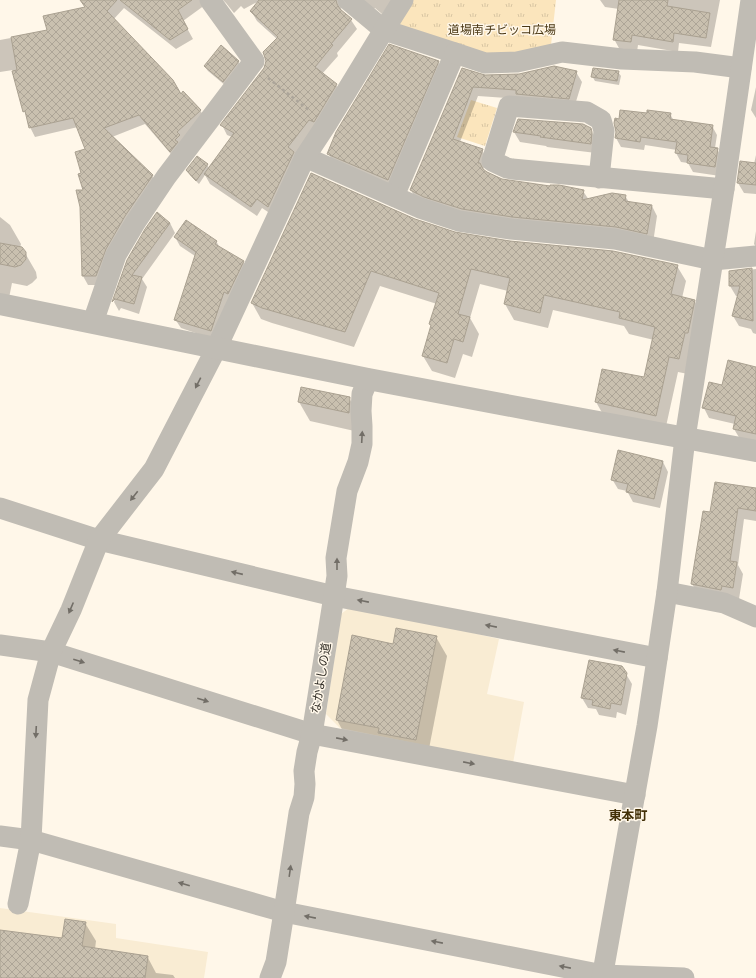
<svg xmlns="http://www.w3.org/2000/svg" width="756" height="978" viewBox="0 0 756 978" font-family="Jost,'Noto Sans JP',sans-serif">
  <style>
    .built { fill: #f9ecd3 }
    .park { fill: url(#park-tufts) }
    .shadow { fill: #0003 }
    .building { fill: url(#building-cross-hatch); stroke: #aaa191 }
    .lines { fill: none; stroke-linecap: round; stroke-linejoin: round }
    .path { stroke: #aca59a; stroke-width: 2.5; stroke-dasharray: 3 3; stroke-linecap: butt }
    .minor { stroke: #c0bcb4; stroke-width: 21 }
    .tertiary { stroke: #c0bcb4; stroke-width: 22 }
    .oneway { fill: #726e67 }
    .labels { text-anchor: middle; stroke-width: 3; stroke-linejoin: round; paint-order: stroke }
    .park-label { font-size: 12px; fill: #4b3915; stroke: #fff7e9 }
    .street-label { font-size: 12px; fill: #332f28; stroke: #fff7e9 }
    .neighbourhood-label { font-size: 13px; font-weight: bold; fill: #433108; stroke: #fff7e9 }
  </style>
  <defs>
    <pattern id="park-tufts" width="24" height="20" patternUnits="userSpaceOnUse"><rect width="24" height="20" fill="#fbe5bc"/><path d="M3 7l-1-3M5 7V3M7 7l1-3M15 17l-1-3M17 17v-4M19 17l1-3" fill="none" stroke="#d8c5a2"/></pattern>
    <pattern id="building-cross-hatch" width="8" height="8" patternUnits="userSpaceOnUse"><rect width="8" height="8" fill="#c9c0af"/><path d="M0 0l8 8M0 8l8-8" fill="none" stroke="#ada597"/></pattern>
  </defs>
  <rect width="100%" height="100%" fill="#fff7e9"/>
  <g class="built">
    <path d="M353,605L499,639L487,694L524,702L513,763L340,728L326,714L341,614Z"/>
    <path d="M0,908L116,924V938L208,952L204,978H0Z"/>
  </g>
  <g class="park">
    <path d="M410,0H556L550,54L486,62L400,29L398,19Z"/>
    <path d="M471,100L497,108L485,146L457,137Z"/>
  </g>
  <g class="shadow">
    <path d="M82,0H209L205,5L183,21L193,39L176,49L124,8L113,20L181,96L200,110L206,120L176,160L145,124L112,137L152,176L158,185L102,285H88L83,276L84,191L83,174L86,150L78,127L35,137L30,127L28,118L24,111L13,70L0,72V40L48,31L86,8Z"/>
    <path d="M223,0H347L344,3L341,9L342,12L351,20L357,29L337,53L338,56L322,74L336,85L342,94L274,216L262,208L257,216L210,184L205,175L199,184L190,175L188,170L207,164L209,168L232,137L227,135L222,125L264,69L277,39L257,21L251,11L259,1L244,9L241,6L234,13L226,3Z"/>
    <path d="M361,0H392L382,14L375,8L373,10Z"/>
    <path d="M600,0H720L711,47L679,43L678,52L638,45L637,52L620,50L614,39L619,9L605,7Z"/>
    <path d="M238,61L241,66L226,86L208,71L205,67Z"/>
    <path d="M438,62L443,72L393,190L334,163L328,153Z"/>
    <path d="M462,69L485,76L576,72L582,82L574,108L520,99L478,96L460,142L482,150L487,159L483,170L502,180L583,191L589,200L625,196L629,202L652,206L657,216L653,243L519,226L416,200L411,190Z"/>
    <path d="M618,72L621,76L619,85L595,81L592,76Z"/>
    <path d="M756,87V118L751,110Z"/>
    <path d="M647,114H670L674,121L712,126L717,135L715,148L717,149L722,158L720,176L693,172L688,163L681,162L676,153L677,150L645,145L644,150L621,147L616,138L619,120Z"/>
    <path d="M518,120L590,129L596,139V153L547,147L546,146L520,142L514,132Z"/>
    <path d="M756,155V194L744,193L738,183L741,162L754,164Z"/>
    <path d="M0,217L10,225L21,244L20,248L25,253L36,272L37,278L32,283L27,286L12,283L7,308L0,307Z"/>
    <path d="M415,220L455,233L677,266L686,281L682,298L694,300L703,316L688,374L678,372L665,431L605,418L596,402L603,370L645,379L654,340L629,334L624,326L553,310L548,328L514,320L505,304L508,291L480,284L470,318L479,334L472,357L463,354L455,378L432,371L423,356L432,326L430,324L437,304L380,286L354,347L272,323L261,319L252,303Z"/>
    <path d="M170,223L175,233L142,279L147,287L139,314L121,308L119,311L114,302L128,260Z"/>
    <path d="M756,231V247L754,244Z"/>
    <path d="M175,237L216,241L220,248L243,261L248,270L216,340L181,328L175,319L195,256L180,246Z"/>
    <path d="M756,269V334L753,333L751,329L739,326L733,316L738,296H736L730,286V272Z"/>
    <path d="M756,368V443L740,439L734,429L735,424L709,418L704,408L723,387Z"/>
    <path d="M349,398L360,417L359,432L310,421L299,402Z"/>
    <path d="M663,462L668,472L660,508L633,502L627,491L618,489L612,479Z"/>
    <path d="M756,489V521L744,519L738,565L743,574L739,599L699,596L692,584L711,513Z"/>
    <path d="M436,637L447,656L427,759L347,739L337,720L394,645Z"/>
    <path d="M626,674L632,684L626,715L617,712L616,718L599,715L596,709L588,708L582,698Z"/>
    <path d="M85,923L96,941L95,949L147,956L156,973L173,975L175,978H0V931L63,939Z"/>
  </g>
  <g class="building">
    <path d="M80,0H117L107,11L173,80L181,94L183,91L201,110L177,132L180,135L175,140L178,142L170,152L139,115L104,128L153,175L125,216L106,249L96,276H82L80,207L76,190H83L78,174L81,173L75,152L85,149L73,118L29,128L25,111L23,112L12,71L17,70L11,37L47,30L43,16L85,7Z"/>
    <path d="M120,0H192L178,10L188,29L170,40Z"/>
    <path d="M259,0H336L337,4L340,9L352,19L331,44L333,45L315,67L337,84L314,122L309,120L288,147L294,152L268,207L257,199L251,207L204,174L234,133L220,125L264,68L266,61L263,52L278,37L250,11Z"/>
    <path d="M619,0H668L667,6L710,13L706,38L674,33L673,42L632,35L631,42L613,40Z"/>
    <path d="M389,44L439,61L388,180L327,154L336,132Z"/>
    <path d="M221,45L239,61L223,82L204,66Z"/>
    <path d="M554,66L577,71L569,99L516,94V90L473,87L453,139L483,149L478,163H480L483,169L487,172L502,179L550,186V185H559L584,190L582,200L612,193L626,195L625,201L652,205L647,234L616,227L512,217L462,209L424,197L410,190L462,68L485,75L519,74Z"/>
    <path d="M593,68L619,71L617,81L591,77Z"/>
    <path d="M620,110L647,113V110L671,113L670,119L713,125L710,147L718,148L715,167L687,163L688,155L675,153L677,142L641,137L640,142L615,138L616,132L614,123L615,118L619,119Z"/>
    <path d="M518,119L583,124L591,128L592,132L591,144L540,137L541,136L513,132Z"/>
    <path d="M197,156L208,164L196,181L186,170Z"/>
    <path d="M740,161L756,163V185L737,183Z"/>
    <path d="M311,173L415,219L455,232L510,241L613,251L678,265L671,294L695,300L688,333H685L679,359L669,357L656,416L595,402L602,369L644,377L655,327L619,318L620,312L544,295L540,313L504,304L510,278L471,269L458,314L470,317L463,342L454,339L447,363L422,356L431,325L429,324L439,293L371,271L345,332L262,308L251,303Z"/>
    <path d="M157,212L170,223L132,275L142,277L134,304L115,299L112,302L127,260L145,229Z"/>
    <path d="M186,220L217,241L215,244L244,261L228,294L224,292L211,331L174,320L196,252L174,237Z"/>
    <path d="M0,243L22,247L26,252V259L21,265L15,267L0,264Z"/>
    <path d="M752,268V273L753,321L732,316L740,286H729V271Z"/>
    <path d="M728,360L756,367V434L733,429L736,416L702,408L709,382L722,385Z"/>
    <path d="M301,387L350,397L349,413L298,402Z"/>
    <path d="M618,450L663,461L654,499L626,492L628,484L611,480Z"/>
    <path d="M715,482L756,488V511L738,508L730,561L737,562L733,588L722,586L721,590L691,584L703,511L710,512Z"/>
    <path d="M396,628L437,636L416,740L378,733L379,728L336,720L352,635L393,644Z"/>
    <path d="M589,660L622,666L627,673L621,705L611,703L610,709L592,705L593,700L581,698Z"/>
    <path d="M65,919L86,922L82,946L148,956L145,978H0V930L62,938Z"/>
  </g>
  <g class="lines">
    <path class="path" d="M268,78L310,111"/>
    <g class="minor">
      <path d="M348,0L384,30L455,53L394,196"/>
      <path d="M455,53L485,63L517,62L562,52L622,59L695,62L741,68"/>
      <path d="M305,157L420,208L459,221L511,229L615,239L713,260L756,256"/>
      <path d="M599,178L604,131L601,120L587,112L509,106L492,161L507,168L512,169L724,189"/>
      <path d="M93,322L116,255L135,223L166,177L254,61L210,0"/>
      <path d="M0,508L99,540L334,596L657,658"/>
      <path d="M667,592L724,603L756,617"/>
      <path d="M0,645L51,652L312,734L635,795"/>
      <path d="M0,836L31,840L284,912L603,975L684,978"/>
      <path d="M18,904L31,840L38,700L51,652L71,610L99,540L154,469L216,349L305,157L326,125L384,30L403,0"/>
      <path d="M270,978L276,962L284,912L299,813L304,797L305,784L304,771L307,752L312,734L334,596L337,576L336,558L347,491L358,462L362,444V426L361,411L362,394L368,379"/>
      <path d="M602,978L647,726L667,592L685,438L724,189L751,0"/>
    </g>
    <path class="tertiary" d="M0,304C123,328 245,355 368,379C497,404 627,427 756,451"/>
  </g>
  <defs><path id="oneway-solid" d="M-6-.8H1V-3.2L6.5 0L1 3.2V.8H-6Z"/></defs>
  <g class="oneway">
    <use href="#oneway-solid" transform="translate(198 383) rotate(117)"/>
    <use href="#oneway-solid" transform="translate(362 437) rotate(-87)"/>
    <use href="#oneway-solid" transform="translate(134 496) rotate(128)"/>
    <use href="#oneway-solid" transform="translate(337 564) rotate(-90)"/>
    <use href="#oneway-solid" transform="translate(237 573) rotate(-167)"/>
    <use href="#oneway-solid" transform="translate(363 601) rotate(-169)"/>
    <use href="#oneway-solid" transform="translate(71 608) rotate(113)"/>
    <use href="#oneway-solid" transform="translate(491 626) rotate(-169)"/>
    <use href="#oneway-solid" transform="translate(619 651) rotate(-169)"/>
    <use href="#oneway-solid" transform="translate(79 661) rotate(17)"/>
    <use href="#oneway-solid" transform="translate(203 700) rotate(17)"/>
    <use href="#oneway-solid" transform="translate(36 732) rotate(93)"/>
    <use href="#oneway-solid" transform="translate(342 739) rotate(11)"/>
    <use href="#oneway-solid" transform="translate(469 763) rotate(11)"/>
    <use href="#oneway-solid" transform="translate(290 871) rotate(-82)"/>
    <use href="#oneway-solid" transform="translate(184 884) rotate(-164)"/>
    <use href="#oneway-solid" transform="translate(310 917) rotate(-169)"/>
    <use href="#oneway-solid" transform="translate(437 942) rotate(-169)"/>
    <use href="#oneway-solid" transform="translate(565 967) rotate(-169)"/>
  </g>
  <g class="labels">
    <g class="park-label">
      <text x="502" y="34">道場南チビッコ広場</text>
    </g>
    <g class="street-label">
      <text transform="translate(321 678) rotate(-81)" y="4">なかよしの道</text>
    </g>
    <g class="neighbourhood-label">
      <text x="628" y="820">東本町</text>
    </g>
  </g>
</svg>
